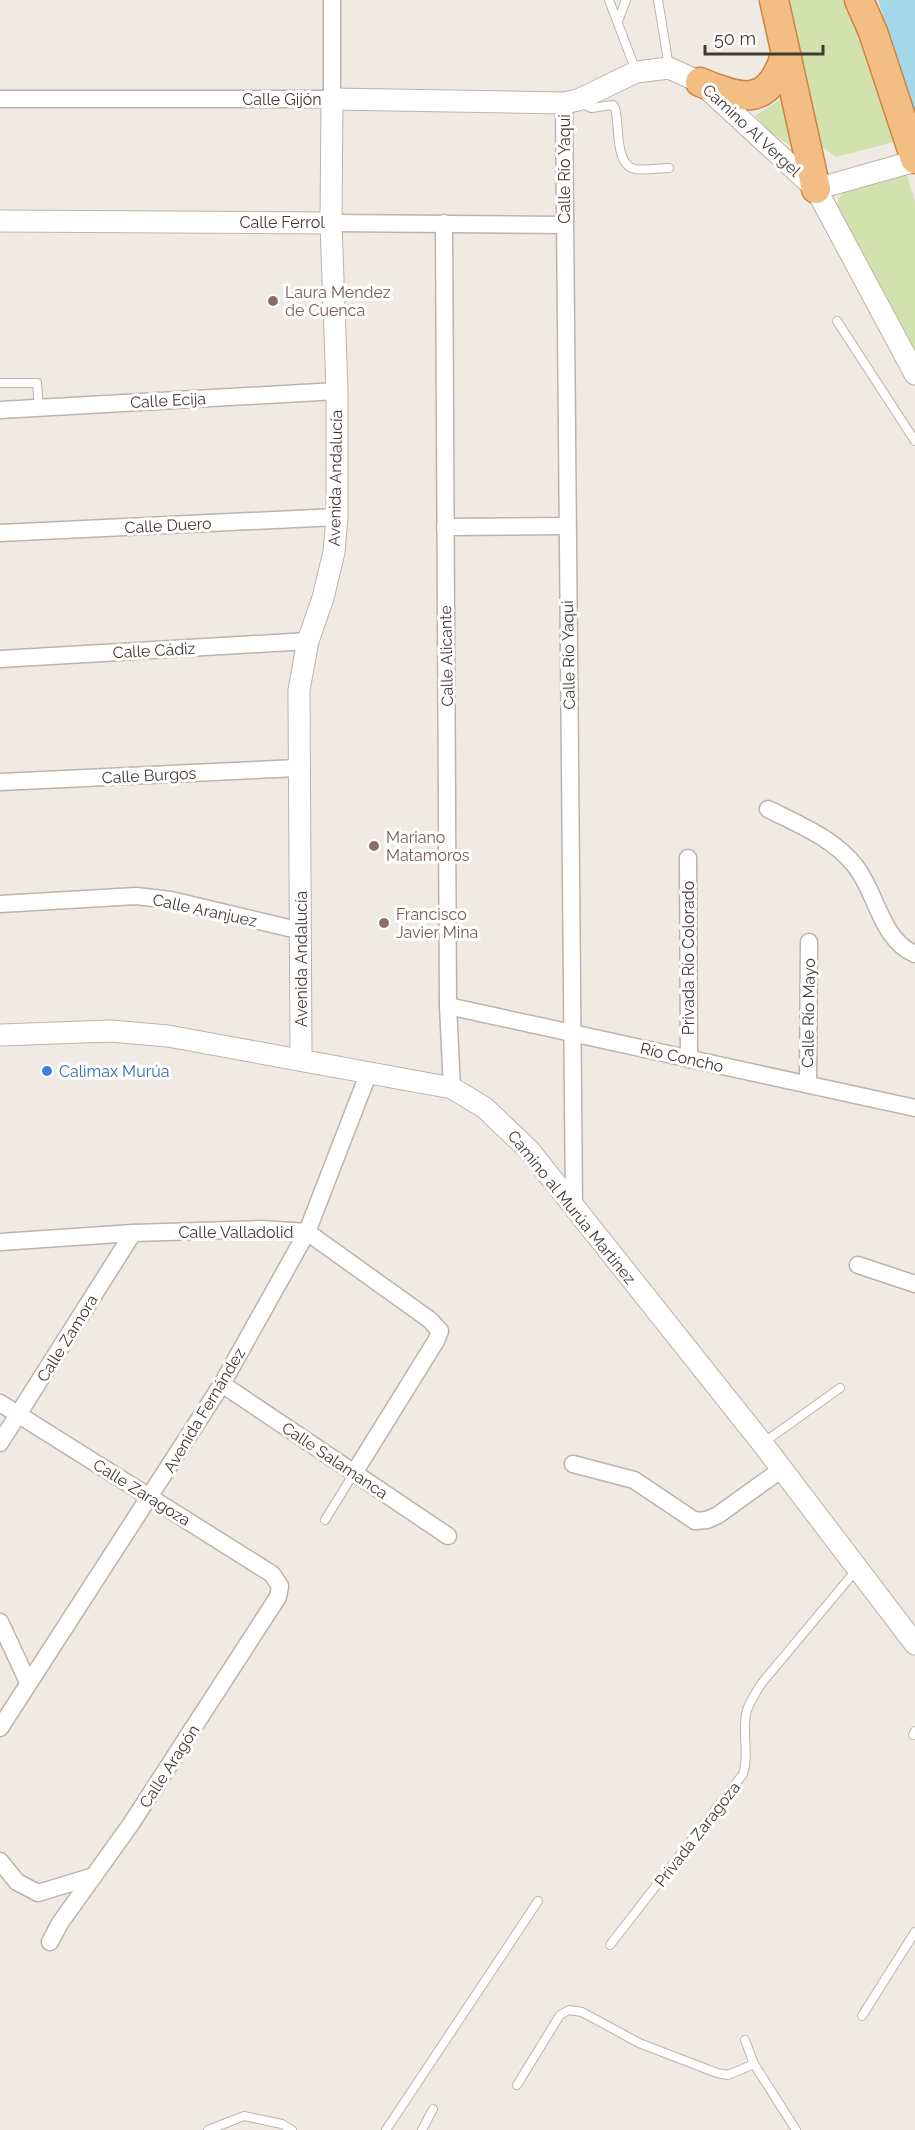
<svg xmlns="http://www.w3.org/2000/svg" width="915" height="2130" viewBox="0 0 915 2130" font-family="Raleway,sans-serif">
  <style>
    .green { fill: #d3e1af }
    .water { fill: #a4d7e8 }
    .lines { fill: none; stroke-linecap: round; stroke-linejoin: round }
    .service-casing { stroke: #bdb3aa; stroke-width: 10 }
    .minor-casing { stroke: #bdb3aa; stroke-width: 19 }
    .tertiary-casing { stroke: #bdb3aa; stroke-width: 23 }
    .trunk-casing { stroke: #ce8340; stroke-width: 31 }
    .service { stroke: #fff; stroke-width: 8 }
    .minor { stroke: #fff; stroke-width: 16 }
    .tertiary { stroke: #fff; stroke-width: 21 }
    .trunk { stroke: #f2be83; stroke-width: 28 }
    .education-dot { fill: #8d6e63; stroke: #fff; stroke-width: 2 }
    .shop-dot { fill: #3f7fe0; stroke: #fff; stroke-width: 2 }
    .labels { text-anchor: middle; stroke-width: 6; stroke-linejoin: round; paint-order: stroke }
    .street-label { font-size: 16px; fill: #413a34; stroke: #fff }
    .education-label { font-size: 16px; fill: #785e54; stroke: #fff; text-anchor: start }
    .shop-label { font-size: 16px; fill: #366cbe; stroke: #fff; text-anchor: start }
  </style>
  <rect width="100%" height="100%" fill="#f0eae4"/>
  <g class="green">
    <path d="M781,0H848L898,141L836,157L813,140Z"/>
    <path d="M781,99L791,143L789,145L770,132L755,116Z"/>
    <path d="M906,173L915,201V357L837,209L838,200L844,191Z"/>
  </g>
  <path class="water" d="M878,0H915V118Z"/>
  <g class="lines">
    <g class="service-casing">
      <g id="service">
        <path d="M609,0L636,71"/>
        <path d="M658,0L669,67"/>
        <path d="M618,21L626,0"/>
        <path d="M580,102L591,108L613,105L615,108C620,124 614,165 635,169C645,171 659,168 669,168"/>
        <path d="M837,321L915,441"/>
        <path d="M0,383H37L39,408"/>
        <path d="M763,1443L840,1388"/>
        <path d="M325,1520L354,1473"/>
        <path d="M913,1735L915,1731"/>
        <path d="M610,1945L743,1774C750,1754 741,1731 747,1710C750,1701 756,1693 761,1684L857,1569"/>
        <path d="M862,2016L915,1932"/>
        <path d="M745,2040L754,2064L796,2130"/>
        <path d="M517,2085L560,2015L569,2010L582,2012L639,2043L717,2073L728,2075L754,2064"/>
        <path d="M208,2130L244,2116L282,2124L292,2130"/>
        <path d="M386,2130L538,1901"/>
        <path d="M422,2130L433,2109"/>
      </g>
    </g>
    <g class="minor-casing">
      <g id="minor">
        <path d="M0,99H332V0"/>
        <path d="M564,103L574,1207"/>
        <path d="M331,223L564,225"/>
        <path d="M444,223L448,1006L452,1088"/>
        <path d="M0,410L337,391"/>
        <path d="M445,527L567,526"/>
        <path d="M0,533L337,517"/>
        <path d="M0,659L308,641"/>
        <path d="M0,782L298,768"/>
        <path d="M768,809C798,824 835,839 856,867C877,894 881,940 915,954"/>
        <path d="M688,858L689,1059"/>
        <path d="M0,904L136,896L171,900L301,931"/>
        <path d="M448,1006L915,1108"/>
        <path d="M808,1084L809,942"/>
        <path d="M0,1242L133,1233L261,1229L307,1232L430,1320L440,1331L436,1341L354,1473"/>
        <path d="M858,1265L915,1284"/>
        <path d="M222,1384L448,1536"/>
        <path d="M0,1403L272,1574L280,1586L278,1597L131,1824L60,1923L50,1942"/>
        <path d="M0,1443L133,1233"/>
        <path d="M573,1464L634,1480L695,1521L707,1520L718,1515L782,1469"/>
        <path d="M0,1622L28,1682"/>
        <path d="M0,1728L222,1384L307,1232L369,1072"/>
        <path d="M0,1861L17,1882L38,1893L94,1876"/>
      </g>
    </g>
    <g class="tertiary-casing">
      <g id="tertiary">
        <path d="M816,189L915,374"/>
        <path d="M0,221L331,223"/>
        <path d="M0,1035L111,1031L168,1036L452,1088L485,1108L529,1150L762,1443L915,1644"/>
        <path d="M301,1059L299,690L308,641L323,598L334,552L337,517V391L331,223L332,99L564,103L578,100L636,72L669,68L700,82L816,189L915,161"/>
      </g>
    </g>
    <g class="trunk-casing">
      <g id="trunk">
        <path d="M774,0L816,189"/>
        <path d="M859,0L873,32L915,159"/>
        <path d="M700,82C743,100 768,107 785,56"/>
      </g>
    </g>
    <use href="#service" class="service"/>
    <use href="#minor" class="minor"/>
    <use href="#tertiary" class="tertiary"/>
    <use href="#trunk" class="trunk"/>
  </g>
  <g class="education-dot">
    <circle cx="273" cy="301" r="6"/>
    <circle cx="374" cy="846" r="6"/>
    <circle cx="384" cy="923" r="6"/>
  </g>
  <circle class="shop-dot" cx="47" cy="1071" r="6"/>
  <g class="labels">
    <g class="street-label">
      <text x="282" y="105">Calle Gijón</text>
      <text transform="translate(752 130) rotate(43)" y="6">Camino Al Vergel</text>
      <text transform="translate(564 169) rotate(-90)" y="6">Calle Río Yaqui</text>
      <text x="282" y="228">Calle Ferrol</text>
      <text transform="translate(168 400) rotate(-3)" y="6">Calle Ecija</text>
      <text transform="translate(335 478) rotate(-89)" y="6">Avenida Andalucía</text>
      <text transform="translate(168 525) rotate(-3)" y="6">Calle Duero</text>
      <text transform="translate(154 650) rotate(-3)" y="6">Calle Cádiz</text>
      <text transform="translate(568 655) rotate(-91)" y="6">Calle Río Yaqui</text>
      <text transform="translate(446 656) rotate(-91)" y="6">Calle Alicante</text>
      <text transform="translate(149 775) rotate(-3)" y="6">Calle Burgos</text>
      <text transform="translate(205 910) rotate(12)" y="6">Calle Aranjuez</text>
      <text transform="translate(688 958) rotate(-90)" y="6">Privada Río Colorado</text>
      <text transform="translate(301 959) rotate(-90)" y="6">Avenida Andalucía</text>
      <text transform="translate(808 1013) rotate(-89)" y="6">Calle Río Mayo</text>
      <text transform="translate(682 1057) rotate(13)" y="6">Río Concho</text>
      <text transform="translate(572 1207) rotate(51)" y="6">Camino al Murúa Martínez</text>
      <text x="236" y="1238">Calle Valladolid</text>
      <text transform="translate(67 1338) rotate(-58)" y="6">Calle Zamora</text>
      <text transform="translate(204 1410) rotate(-59)" y="6">Avenida Fernández</text>
      <text transform="translate(335 1460) rotate(34)" y="6">Calle Salamanca</text>
      <text transform="translate(142 1492) rotate(32)" y="6">Calle Zaragoza</text>
      <text transform="translate(169 1766) rotate(-57)" y="6">Calle Aragón</text>
      <text transform="translate(697 1834) rotate(-52)" y="6">Privada Zaragoza</text>
    </g>
    <g class="education-label">
      <text x="285" y="298">Laura Mendez<tspan x="285" dy="18">de Cuenca</tspan></text>
      <text x="386" y="843">Mariano<tspan x="386" dy="18">Matamoros</tspan></text>
      <text x="396" y="920">Francisco<tspan x="396" dy="18">Javier Mina</tspan></text>
    </g>
    <g class="shop-label">
      <text x="59" y="1077">Calimax Murúa</text>
    </g>
  </g>
  <path d="M705 45v9h118v-9" fill="none" stroke="#413a34" stroke-width="3"/>
  <text x="714" y="45" font-size="18" fill="#413a34" stroke="#ffffff" stroke-width="4.5" paint-order="stroke">50 m</text>
</svg>
